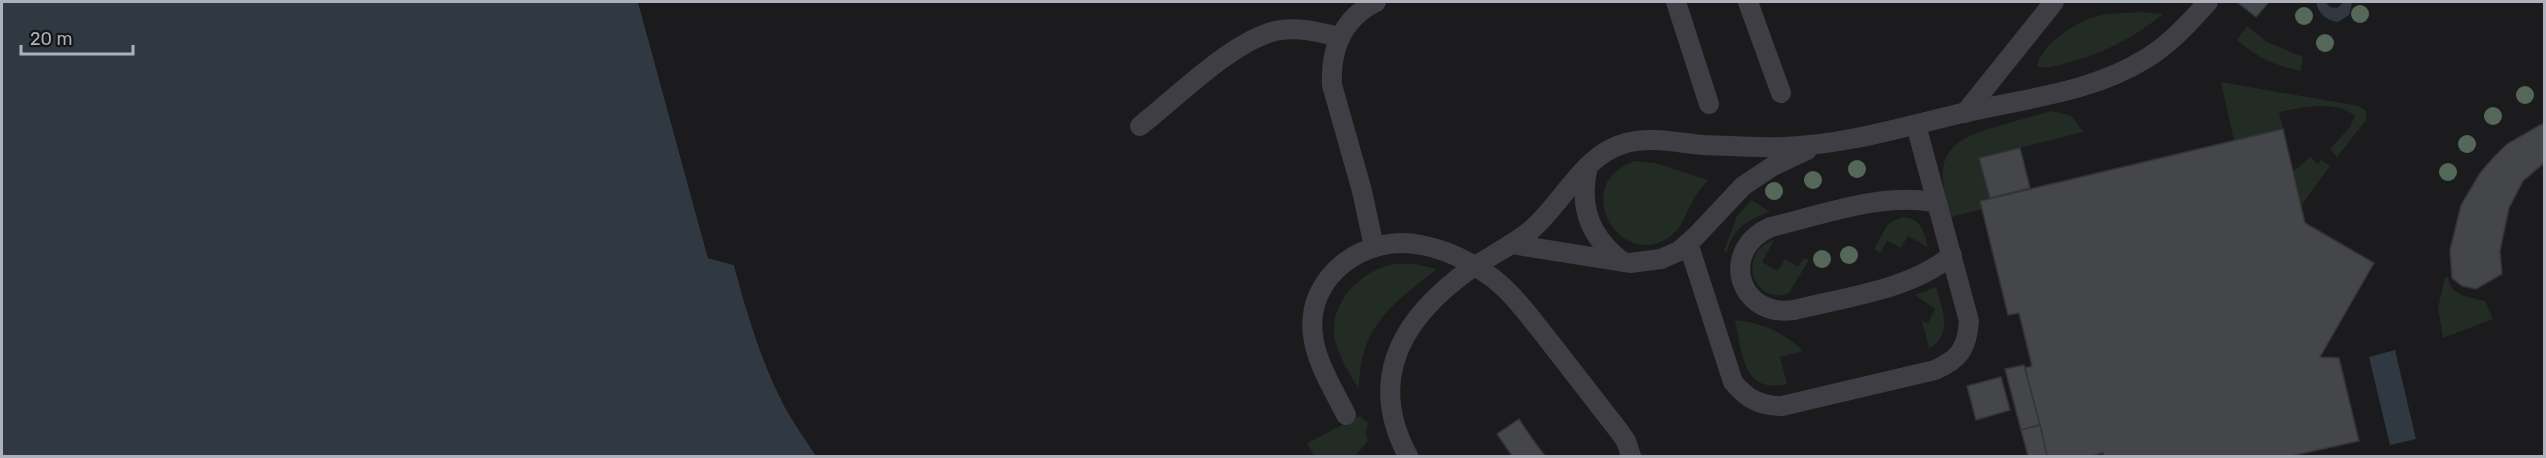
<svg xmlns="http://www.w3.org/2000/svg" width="2546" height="458" viewBox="0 0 2546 458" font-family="Rubik,sans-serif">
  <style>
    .green { fill: #222b24 }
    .water { fill: #303841 }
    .pier { fill: #1b1b1d }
    .building { fill: #45464a; stroke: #353539; stroke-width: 1.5 }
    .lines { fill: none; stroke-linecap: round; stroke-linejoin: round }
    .lane { stroke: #3e3e44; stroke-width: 20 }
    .tree { fill: #556759 }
  </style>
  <rect width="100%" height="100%" fill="#1b1b1d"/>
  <g class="green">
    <path d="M2139,12L2163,14C2132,39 2102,54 2063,64C2055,66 2044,70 2037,66C2042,43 2076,22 2097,16C2111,13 2125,13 2139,12Z"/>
    <path d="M2247,26L2267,42L2303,57L2301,71C2276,66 2256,57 2237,40Z"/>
    <path d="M2221,82L2359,106L2366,111V120L2337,157L2330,149L2350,127L2355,116C2336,99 2301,108 2279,112L2283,129L2234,141Z"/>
    <path d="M2053,111L2072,116L2083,132L1979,158L1990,198L1980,201L1982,209L1951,217C1934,161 1940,142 1999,126C2017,121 2035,115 2053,111Z"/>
    <path d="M2310,157L2318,164L2321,160L2330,166L2301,206L2293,172Z"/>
    <path d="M1635,161L1655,163L1708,180C1702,187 1696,194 1692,202C1686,213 1683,226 1673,234C1622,277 1567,183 1635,161Z"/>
    <path d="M1752,200L1770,212C1748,219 1732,229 1727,252L1724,251L1737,216Z"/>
    <path d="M1902,217C1921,218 1924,231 1928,247L1908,236L1901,248L1887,241L1880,253L1874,249L1888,224Z"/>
    <path d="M1774,240L1762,262L1778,271L1785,259L1798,267L1804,258L1809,260L1789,293C1754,307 1735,253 1774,240Z"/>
    <path d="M1393,264H1415L1437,269C1391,305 1360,326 1359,389C1350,375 1340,359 1336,343C1326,305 1359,272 1393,264Z"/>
    <path d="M2445,277H2448C2452,298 2468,296 2485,301L2493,319L2443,338L2438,308Z"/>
    <path d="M1936,287C1942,309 1954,335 1929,348L1922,321L1928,323L1935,309L1915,295Z"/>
    <path d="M1735,320C1762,323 1784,332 1803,351L1780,357L1787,384C1742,395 1742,351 1735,320Z"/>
    <path d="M1360,416L1368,423L1366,434L1368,441L1355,456H1314L1307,443Z"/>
  </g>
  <g class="water">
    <path d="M2,2H638L708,258L734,265C747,314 762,365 786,409C795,425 806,441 816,456H2Z"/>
    <path d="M2316,2H2325L2330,7L2337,8L2344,2L2352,3L2349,15L2338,22C2327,21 2318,13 2316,2Z"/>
    <path d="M2395,350L2416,439L2390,445L2369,357Z"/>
  </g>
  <path class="pier" d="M638,2H641L711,256L737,264L747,304L767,357L788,407L819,456H816L785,408L764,358L745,305L734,265L708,258Z"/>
  <g class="building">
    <path d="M2237,2H2269L2256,17Z"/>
    <path d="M2542,124H2544V163L2523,181L2509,208L2500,251L2502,274L2476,289L2462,286L2452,278L2450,250L2461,205L2480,173L2493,158L2507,144Z"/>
    <path d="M2283,129L2305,223L2374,263L2320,357L2339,358L2359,441L2291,456H2104L2103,453L2090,456H2047L2025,368L2032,366L2019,313L2008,315L1980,201Z"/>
    <path d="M2020,148L2030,188L1990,198L1979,158Z"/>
    <path d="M2024,365L2040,425L2021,430L2005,369Z"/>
    <path d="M2001,377L2010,410L1976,420L1967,386Z"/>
    <path d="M1519,419L1529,434L1545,456H1512L1497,434Z"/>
    <path d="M2040,425L2047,456H2028L2021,430Z"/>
  </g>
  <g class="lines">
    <g class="lane">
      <path d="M1676,2L1709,104"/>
      <path d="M1748,2L1781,93"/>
      <path d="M1965,113L2054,2"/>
      <path d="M1140,126C1177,97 1231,42 1275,31C1296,26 1319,32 1339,37"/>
      <path d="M1588,166C1578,206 1590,238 1623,262"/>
      <path d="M1937,203C1886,191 1821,215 1771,227C1719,249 1737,318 1794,310C1846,297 1910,290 1952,255"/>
      <path d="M1688,243L1733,382C1747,399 1760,406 1782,406L1935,370C1960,359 1967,348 1969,321L1916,125"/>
      <path d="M1511,244L1630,263L1661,259L1679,251L1696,236L1743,186L1773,166L1807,150"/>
      <path d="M1374,247L1362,191L1332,85C1330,49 1343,18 1376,2"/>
      <path d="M1346,415C1334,390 1316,363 1313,335C1305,276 1366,233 1421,245C1444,249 1467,260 1487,274C1511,290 1528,315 1546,337C1570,368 1595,400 1619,431L1626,441L1631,456"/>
      <path d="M1408,456C1370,385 1396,327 1457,279C1480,260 1508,249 1531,230C1564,202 1582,155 1626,143C1652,136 1678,143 1704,145C1730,146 1757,148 1783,147C1845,145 1906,126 1967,112C2028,98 2093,92 2147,58C2171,43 2189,23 2208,2"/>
    </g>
  </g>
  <g class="tree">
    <circle cx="2360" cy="14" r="9"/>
    <circle cx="2304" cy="16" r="9"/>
    <circle cx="2325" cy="43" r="9"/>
    <circle cx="2525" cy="95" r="9"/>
    <circle cx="2493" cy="116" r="9"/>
    <circle cx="2467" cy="144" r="9"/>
    <circle cx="1857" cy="169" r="9"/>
    <circle cx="2448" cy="172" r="9"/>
    <circle cx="1813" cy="180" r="9"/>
    <circle cx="1774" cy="191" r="9"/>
    <circle cx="1849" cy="255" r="9"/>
    <circle cx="1822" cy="259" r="9"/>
  </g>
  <rect width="2546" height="458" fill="none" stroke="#adb1bc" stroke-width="6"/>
  <path d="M21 45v9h112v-9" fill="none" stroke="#adb1bc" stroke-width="3"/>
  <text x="30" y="45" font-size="18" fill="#adb1bc" stroke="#161518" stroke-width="4.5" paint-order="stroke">20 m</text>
</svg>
